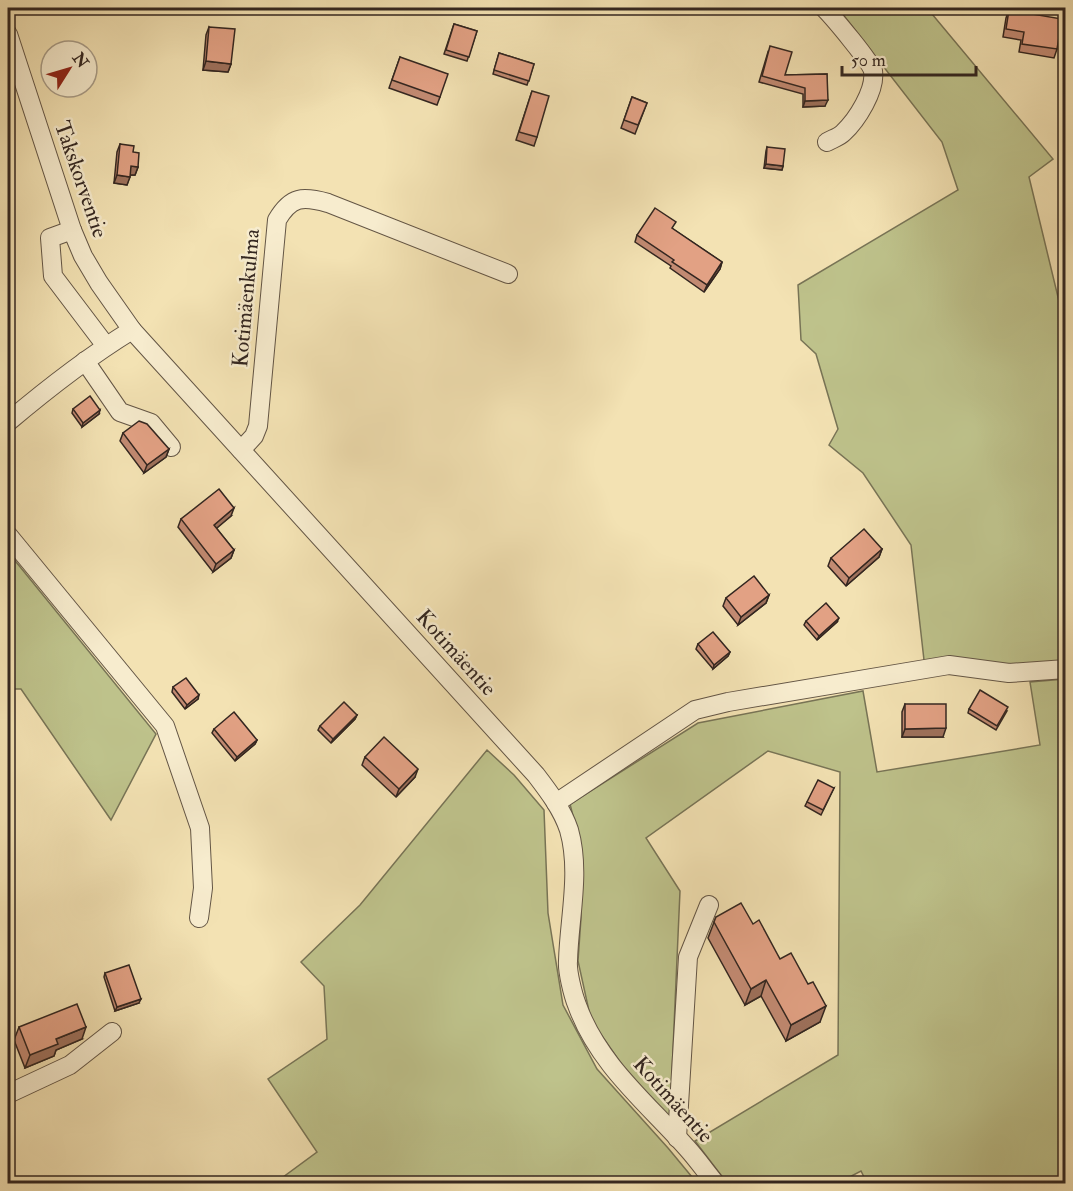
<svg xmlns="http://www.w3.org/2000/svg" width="1073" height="1191" viewBox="0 0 1073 1191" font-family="'IM FELL Double Pica',serif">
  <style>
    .green { fill: #bec28b; stroke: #787456; stroke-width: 1.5 }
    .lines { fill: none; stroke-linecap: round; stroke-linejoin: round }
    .minor-casing { stroke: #635545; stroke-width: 20 }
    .minor { stroke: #f7ecce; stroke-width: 18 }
    .wall { fill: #c28a72; stroke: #332620; stroke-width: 1.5 }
    .shaded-wall { fill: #9e715c; stroke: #332620; stroke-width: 1.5 }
    .building { fill: #e2a184; stroke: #332620; stroke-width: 1.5 }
    .labels { text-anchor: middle; stroke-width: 5; stroke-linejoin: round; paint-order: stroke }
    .street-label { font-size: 22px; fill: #332620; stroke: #f7ecce }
  </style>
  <rect width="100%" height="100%" fill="#f3e2b3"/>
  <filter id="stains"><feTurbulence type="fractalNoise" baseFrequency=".00333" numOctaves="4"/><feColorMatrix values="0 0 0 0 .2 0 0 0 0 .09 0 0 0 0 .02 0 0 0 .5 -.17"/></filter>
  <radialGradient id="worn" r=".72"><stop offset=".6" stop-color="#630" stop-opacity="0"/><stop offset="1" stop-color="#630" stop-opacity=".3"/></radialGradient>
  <g class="green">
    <path d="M838,8H927L1053,159L1029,177L1065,326V660L1009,666L924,660L911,545L863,473L829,445L838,429L816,354L801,340L798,285L958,190L942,142Z"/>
    <path d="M8,552L156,734L111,820L21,689H8Z"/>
    <path d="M1065,679V1183H867L861,1171L838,1183H727L695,1141L838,1055L840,772L768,751L646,838L680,891L670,1117L638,1088L591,1020L578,961L581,918V848L570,804L698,723L863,691L877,772L1040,745L1030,682Z"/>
    <path d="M487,750L514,775L544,810L548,913L563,1005L597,1069L668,1148L697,1183H275L317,1152L268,1079L327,1039L324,986L301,962L360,905Z"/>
  </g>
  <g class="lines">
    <g class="minor-casing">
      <g id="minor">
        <path d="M824,8C833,17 871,62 873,71C876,90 857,120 843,133C839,137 832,139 827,142"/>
        <path d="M8,34L72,230L83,256L99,283L132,330"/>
        <path d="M72,230L50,238L53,276L106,346"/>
        <path d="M85,361L120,412L151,423L171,447"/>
        <path d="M8,422C47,389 88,357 132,330L536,775C549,792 562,809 569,830C581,872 569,919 568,961C567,971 573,995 577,1005C598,1064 647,1103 687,1148C697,1159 706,1172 716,1184"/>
        <path d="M241,450L254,436L258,426L277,220C291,196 303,196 328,203L508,274"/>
        <path d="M8,535L165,726L200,828L203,888L199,918"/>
        <path d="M556,803L695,710L728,702L949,665L1009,673L1066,669"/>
        <path d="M8,1094L70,1065L112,1032"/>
        <path d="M677,1138L688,957L709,905"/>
      </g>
    </g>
    <use href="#minor" class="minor"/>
  </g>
  <g class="wall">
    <path d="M1009,10L1057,49L1054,58L1019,52L1021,40L1003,37L1006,18Z"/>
    <path d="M454,24L477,31L467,61L444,54Z"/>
    <path d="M209,27L231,64L228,72L203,70L206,35Z"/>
    <path d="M768,52L785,75L827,74L825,106L803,107V94L759,82Z"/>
    <path d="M499,53L534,64L527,85L493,74Z"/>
    <path d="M400,57L440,97L437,105L389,88Z"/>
    <path d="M532,91L537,137L534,146L516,140Z"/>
    <path d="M632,97L647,103L635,134L621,128Z"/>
    <path d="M120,144L133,152L138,167L135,175H130L127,185L114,183L117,152Z"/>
    <path d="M767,147L783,166L782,170L764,168L766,151Z"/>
    <path d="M673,229L722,262L720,269L704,292L670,268L671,266L635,242L637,235Z"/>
    <path d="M73,409L99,414L82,427L72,413Z"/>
    <path d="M123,433L169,449L166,457L144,473L120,441Z"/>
    <path d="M231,516L216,528L234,550L231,558L213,572L178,527L181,519Z"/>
    <path d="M882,549L879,557L846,586L828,566L831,558Z"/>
    <path d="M769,595L766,603L738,625L723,606L726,598Z"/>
    <path d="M806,621L837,622L817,640L804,625Z"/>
    <path d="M698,644L730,652L728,656L713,669L696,649Z"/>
    <path d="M173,687L198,699L185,709L172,692Z"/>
    <path d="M905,704L943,737H902V712Z"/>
    <path d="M969,709L1007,711L996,730L968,713Z"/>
    <path d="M357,715L355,719L331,743L318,730L320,726Z"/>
    <path d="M214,729L257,740L255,744L235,761L212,733Z"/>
    <path d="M365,757L415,777L396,797L362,765Z"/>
    <path d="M834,788L821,815L805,806L807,802Z"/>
    <path d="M716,917L753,924L780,959L820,1022L786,1041L761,996L745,1005L708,938Z"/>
    <path d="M105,973L139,1003L115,1011L104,977Z"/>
    <path d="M19,1027L82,1039L56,1050L54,1056L25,1068L14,1040Z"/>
  </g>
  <g class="shaded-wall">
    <path d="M206,61L231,64L228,72L203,70Z"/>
    <path d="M828,100L825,106L803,107L805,101Z"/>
    <path d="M766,164L783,166L782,170L764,168Z"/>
    <path d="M131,166L138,167L135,175H128Z"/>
    <path d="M117,175L130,177L127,185L114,183Z"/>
    <path d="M722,262L720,269L704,292L707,285Z"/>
    <path d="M100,410L99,414L82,427L83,423Z"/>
    <path d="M169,449L166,457L144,473L147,465Z"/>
    <path d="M234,508L231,516L211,533L214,525Z"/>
    <path d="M882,549L879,557L846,586L849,578Z"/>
    <path d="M234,550L231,558L213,572L216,564Z"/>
    <path d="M769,595L766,603L738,625L741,617Z"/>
    <path d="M839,618L837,622L817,640L819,636Z"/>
    <path d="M730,652L728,656L713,669L714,665Z"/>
    <path d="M199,695L198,699L185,709L187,705Z"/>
    <path d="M357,715L355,719L331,743L333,739Z"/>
    <path d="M946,728L943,737H902L905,729Z"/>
    <path d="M257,740L255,744L235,761L237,757Z"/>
    <path d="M418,769L415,777L396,797L399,789Z"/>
    <path d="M766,980L761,996L745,1005L751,989Z"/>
    <path d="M141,999L139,1003L115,1011L117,1007Z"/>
    <path d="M826,1006L820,1022L786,1041L791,1025Z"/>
    <path d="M86,1027L82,1039L56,1050L54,1056L25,1068L30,1055L56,1039Z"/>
  </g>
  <g class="building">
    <path d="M1009,10L1062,19L1057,49L1022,44L1024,32L1006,29Z"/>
    <path d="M454,24L477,31L469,57L446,50Z"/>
    <path d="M209,27L235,29L231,64L206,61Z"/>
    <path d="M770,46L792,52L785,75L827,74L828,100L805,101V88L762,76Z"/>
    <path d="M499,53L534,64L529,81L494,70Z"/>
    <path d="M400,57L448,74L440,97L392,80Z"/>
    <path d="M532,91L549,96L537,137L519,132Z"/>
    <path d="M632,97L647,103L638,125L624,120Z"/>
    <path d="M120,144L134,146L133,152L139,153L138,167L131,166L130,177L117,175Z"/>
    <path d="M767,147L785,149L783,166L766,164Z"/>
    <path d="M655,208L676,222L672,228L722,262L707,285L672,262L674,260L637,235Z"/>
    <path d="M90,396L100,410L83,423L73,409Z"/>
    <path d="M139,421L147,424L169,449L147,465L123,433Z"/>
    <path d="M219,489L234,508L214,525L234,550L216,564L181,519Z"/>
    <path d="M864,529L882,549L849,578L831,558Z"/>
    <path d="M754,576L769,595L741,617L726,598Z"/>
    <path d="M826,603L839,618L819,636L806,621Z"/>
    <path d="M713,632L730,652L714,665L698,644Z"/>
    <path d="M186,678L199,695L187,705L173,687Z"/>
    <path d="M980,690L1008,707L997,726L969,709Z"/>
    <path d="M344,702L357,715L333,739L320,726Z"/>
    <path d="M905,704H946V728L905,729Z"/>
    <path d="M234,712L257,740L237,757L214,729Z"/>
    <path d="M384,737L418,769L399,789L365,757Z"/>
    <path d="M818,780L834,788L823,810L807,802Z"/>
    <path d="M741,903L753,924L759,920L780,959L791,953L808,984L813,982L826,1006L791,1025L766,980L751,989L714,922L716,917Z"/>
    <path d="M129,965L141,999L117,1007L105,973Z"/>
    <path d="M77,1004L86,1027L56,1039L58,1044L30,1055L19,1027Z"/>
  </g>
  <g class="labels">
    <g class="street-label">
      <text transform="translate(82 179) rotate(71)" y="8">Takskorventie</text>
      <text transform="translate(245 298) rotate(-85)" y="8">Kotimäenkulma</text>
      <text transform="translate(457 652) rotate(48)" y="8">Kotimäentie</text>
      <text transform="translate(674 1099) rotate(48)" y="8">Kotimäentie</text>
    </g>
  </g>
  <rect width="1073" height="1191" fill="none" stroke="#f3e2b3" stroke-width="30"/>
  <rect x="9" y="9" width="1055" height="1173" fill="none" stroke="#332620" stroke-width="3"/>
  <rect x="15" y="15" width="1043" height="1161" fill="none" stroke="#332620" stroke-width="1.5"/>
  <g transform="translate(69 69) rotate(53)"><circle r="28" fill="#f7ecce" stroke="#a99d88" stroke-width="1.5"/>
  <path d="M0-4.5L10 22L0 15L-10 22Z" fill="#8f2418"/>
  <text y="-9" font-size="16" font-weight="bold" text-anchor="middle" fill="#332620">N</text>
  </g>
  <path d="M842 66v9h134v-9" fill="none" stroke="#332620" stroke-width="3"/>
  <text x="851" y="66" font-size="18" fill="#332620" stroke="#f7ecce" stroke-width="4.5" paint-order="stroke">50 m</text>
  <rect width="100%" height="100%" filter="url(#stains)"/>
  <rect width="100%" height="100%" fill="url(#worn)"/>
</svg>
